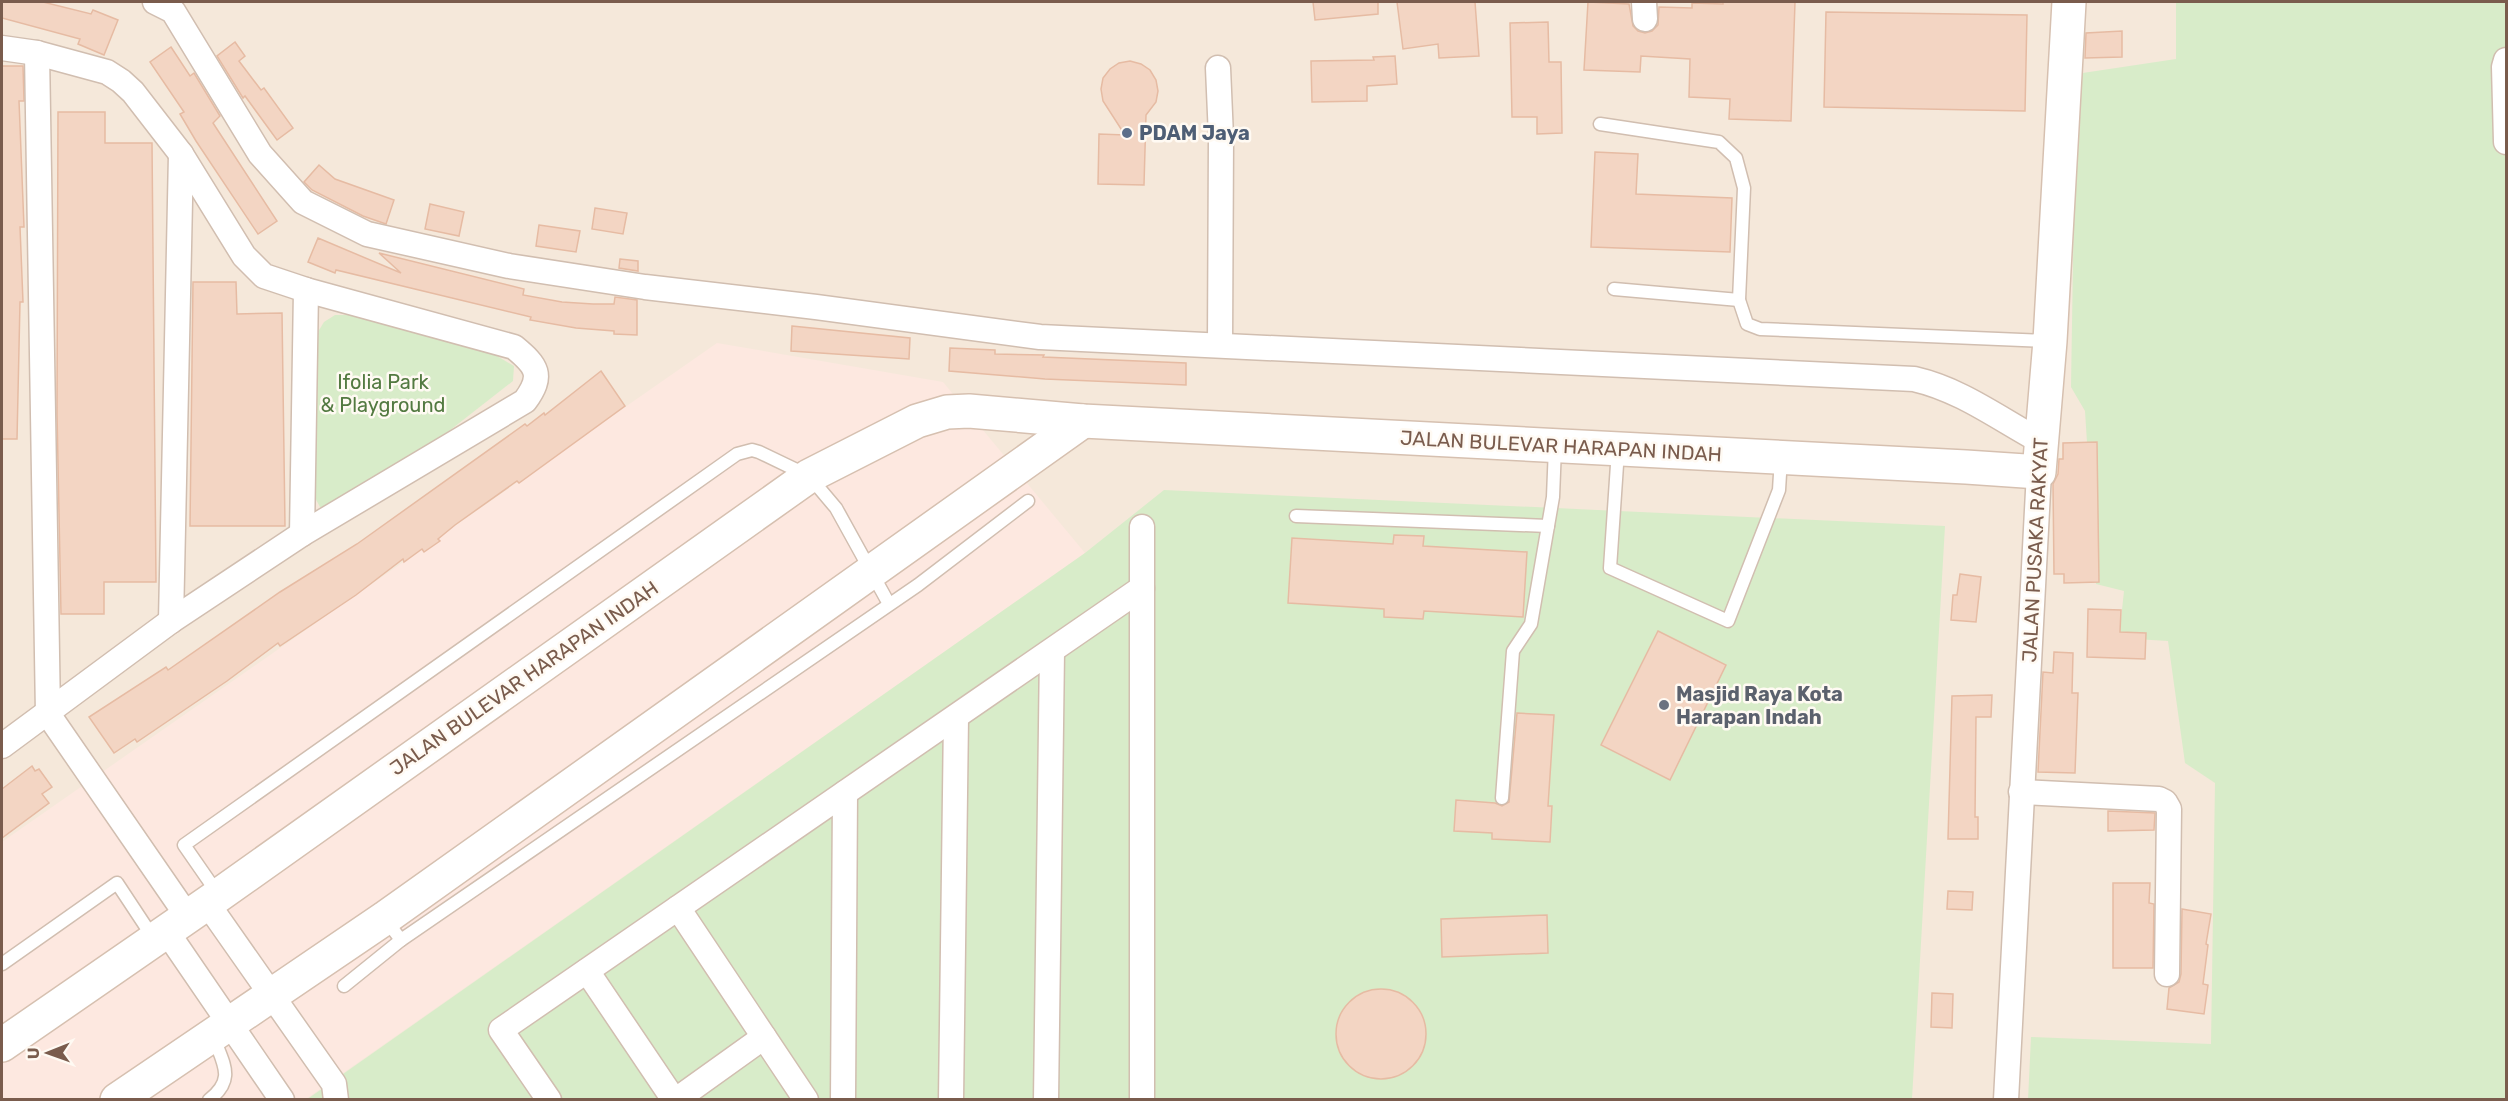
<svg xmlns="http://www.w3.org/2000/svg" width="2508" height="1101" viewBox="0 0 2508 1101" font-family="Rubik,sans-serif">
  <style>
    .residential { fill: #f5e8da }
    .commercial { fill: #fde8e0 }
    .green { fill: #d8ecc9 }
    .building { fill: #f3d5c3; stroke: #e6bba3; stroke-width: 1.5 }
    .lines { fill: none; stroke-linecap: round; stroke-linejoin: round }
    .lane-casing { stroke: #d1beb0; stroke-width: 15 }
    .street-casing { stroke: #d1beb0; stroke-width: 27 }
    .secondary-casing { stroke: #d6c0b0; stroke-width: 36 }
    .lane { stroke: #fff; stroke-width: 12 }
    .street { stroke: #fff; stroke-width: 24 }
    .secondary { stroke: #fff; stroke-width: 33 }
    .service-dot { fill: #5c6f8a; stroke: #fffaf3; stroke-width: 2 }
    .worship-dot { fill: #6b7280; stroke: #fffaf3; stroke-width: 2 }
    .labels { text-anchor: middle; stroke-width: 5; stroke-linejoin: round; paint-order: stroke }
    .service-label { font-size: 20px; font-weight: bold; fill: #4e5e75; stroke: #fffaf3; text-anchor: start }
    .park-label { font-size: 20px; fill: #537a41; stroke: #fffaf3 }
    .street-label { font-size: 20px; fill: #7a5c4d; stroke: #fffaf3 }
    .worship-label { font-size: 20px; font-weight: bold; fill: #5b616d; stroke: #fffaf3; text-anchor: start }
  </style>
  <rect width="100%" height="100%" fill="#fdf6ec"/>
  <path class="residential" d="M2,2H2506V1099L2,1100Z"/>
  <path class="commercial" d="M717,343L943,382L1085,553L306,1099H2V842Z"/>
  <g class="green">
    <path d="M2176,2H2506V1099L2028,1100L2031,1037L2211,1044L2215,783L2185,763L2168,641L2119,638L2124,591L2096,584L2085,411L2071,387L2076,74L2176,59Z"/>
    <path d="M335,315H354L492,353L514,366L513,381L449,431L333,508L320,507L313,494L316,335L324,322Z"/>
    <path d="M1164,490L1945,526L1912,1099L306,1100L1085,553Z"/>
  </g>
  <g class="building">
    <path d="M2,2H43L91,14L93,10L118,20L104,55L78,44L80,39L2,18Z"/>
    <path d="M1313,2H1378V14L1315,20Z"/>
    <path d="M1397,2H1475L1479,56L1439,58L1438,44L1403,49Z"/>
    <path d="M1588,2L1629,4L1633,26L1638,31L1645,33L1652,31L1658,25L1659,7L1692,8V3L1723,4V2H1795L1791,121L1729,119L1730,99L1689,97L1690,59L1641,56L1640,72L1584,70Z"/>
    <path d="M1826,12L2027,15L2025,111L1824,107Z"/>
    <path d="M1548,22L1549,62H1561L1562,133L1537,134V117H1512L1510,23Z"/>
    <path d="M2122,31V57L2085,58L2086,33Z"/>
    <path d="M235,42L245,56L239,61L261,90L264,88L293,128L277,140L245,96L243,98L217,56Z"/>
    <path d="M171,47L190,76L194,73L220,116L213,123L277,221L258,234L196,141L180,114L184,112L150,62Z"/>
    <path d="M1395,56L1397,84L1367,86V101L1312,102L1311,61L1374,60L1373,57Z"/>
    <path d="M1130,61L1141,64L1150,70L1156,80L1158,91L1156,102L1146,115L1144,185L1098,184L1099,134L1125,135L1103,101L1101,89L1103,78L1110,69L1119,63Z"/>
    <path d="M2,66H23L24,101H19L24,227H20L23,302H20L17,439H2Z"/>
    <path d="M58,112H105V143H152L156,582H104V614H61L57,413Z"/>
    <path d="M1595,152L1638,154L1636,194L1732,198L1730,252L1591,247Z"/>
    <path d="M319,165L335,179L394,200L386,224L363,216L312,190L304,182Z"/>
    <path d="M430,204L464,212L459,236L425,229Z"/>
    <path d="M595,208L627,213L623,234L592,229Z"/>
    <path d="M539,225L580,231L576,252L536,246Z"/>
    <path d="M318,238L401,273L379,253L524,289L523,295L562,302L593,304H614L615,297L637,300V335L614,334V331L576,328L530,320L531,317L336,270L335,273L308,262Z"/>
    <path d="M620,259L638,261V271L619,268Z"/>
    <path d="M193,282H236L237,314L282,313L285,526H190Z"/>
    <path d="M792,326L910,338L909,359L791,351Z"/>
    <path d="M950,348L995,350V354L1044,355L1043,357L1186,363V385L1045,379L949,371Z"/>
    <path d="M601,371L625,406L519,483L517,481L455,525L438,539L440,541L424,552L422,549L404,562L403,559L356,595L280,646L278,643L227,681L137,742L135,739L114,753L89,717L166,667L168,670L280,592L357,544L525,424L527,426L544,413L545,415Z"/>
    <path d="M2097,442L2099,582L2064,583V574H2054L2053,484L2058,474L2059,459H2063V443Z"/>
    <path d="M1394,535L1424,536L1423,546L1527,552L1523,617L1424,611L1423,619L1384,617V609L1288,603L1292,538L1393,544Z"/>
    <path d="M1960,574L1981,577L1976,622L1951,620L1953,595H1957Z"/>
    <path d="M2088,609L2121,610L2120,632L2146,633L2145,659L2087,657Z"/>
    <path d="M1658,631L1726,665L1670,780L1601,745Z"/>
    <path d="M2054,652L2073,653L2072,693H2078L2075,773L2038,772L2043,672L2053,673Z"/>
    <path d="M1992,695L1991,717H1976L1975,817H1978V839H1948L1952,696Z"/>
    <path d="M1517,713L1554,715L1548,806H1552L1550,842L1492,839V833L1454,831L1456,800L1495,803L1502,806L1509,802Z"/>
    <path d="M32,766L35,771L39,769L52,787L42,794L49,803L2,838V789Z"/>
    <path d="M2108,811L2155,813L2154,830L2108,831Z"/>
    <path d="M2113,883H2150L2149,903L2154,904L2153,968H2113Z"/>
    <path d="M1948,891L1973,892L1972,910L1947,909Z"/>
    <path d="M2182,909L2211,914L2206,944L2208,945L2203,984L2208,985L2204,1014L2167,1009L2169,988L2179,982L2181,974Z"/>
    <path d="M1547,915L1548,953L1442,957L1441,919Z"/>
    <circle cx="1381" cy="1034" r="45"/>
    <path d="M1932,993L1953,994L1952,1028L1931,1027Z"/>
  </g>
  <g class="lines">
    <g class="lane-casing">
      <g id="lane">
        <path d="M1600,124L1719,142L1736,158L1744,188L1739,300L1747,324L1760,329L2048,341"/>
        <path d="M1614,289L1739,300"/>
        <path d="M1618,450L1610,568L1728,621L1779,490L1781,458"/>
        <path d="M1296,516L1548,526"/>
        <path d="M1502,798L1513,651L1531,624L1553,497L1555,447"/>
        <path d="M218,894L184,845L737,454L752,450L759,452L809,476L836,508L889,604"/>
        <path d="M386,920L401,940L918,585L1028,501"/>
        <path d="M2,964L117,883L154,939"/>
        <path d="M344,986L401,940"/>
        <path d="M209,1100C236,1079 223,1064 214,1038"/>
      </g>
    </g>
    <g class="street-casing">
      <g id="street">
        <path d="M155,2L173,11L260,154L303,202L367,234L509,266L645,287L816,307L1040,337L1914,379C1962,390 1999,419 2042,442"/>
        <path d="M1644,2L1645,19"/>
        <path d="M2,48L37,53L107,72L121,81L133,92L181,154L244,256L264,276L306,290L514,347C537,366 544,375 525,401L302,534L171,621L2,746"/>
        <path d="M37,53L48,714L188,917"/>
        <path d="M2506,60L2504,67L2506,142"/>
        <path d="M1218,68L1221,137L1220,344"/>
        <path d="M302,534L306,290"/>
        <path d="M171,621L181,154"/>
        <path d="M2021,792L2159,799L2165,802L2169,809L2167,974"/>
        <path d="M207,903L334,1084L336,1100"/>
        <path d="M678,908L806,1100"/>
        <path d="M167,932L282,1100"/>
        <path d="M587,971L674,1100"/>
        <path d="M549,1100L501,1030L1142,588"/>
        <path d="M676,1100L764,1037"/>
        <path d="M843,1100L845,793"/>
        <path d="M951,1100L956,717"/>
        <path d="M1046,1100L1052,651"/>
        <path d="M1142,1100V527"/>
        <path d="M2006,1100L2039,472"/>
      </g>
    </g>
    <g class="secondary-casing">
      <g id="secondary">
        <path d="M2,1045L219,895L809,476L917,421L947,412L969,411L1083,421L1966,467L2039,472L2050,341L2069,2"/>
        <path d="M117,1100L385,918L1083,421"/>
      </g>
    </g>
    <use href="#lane" class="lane"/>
    <use href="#street" class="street"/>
    <use href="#secondary" class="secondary"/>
  </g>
  <circle class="service-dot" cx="1127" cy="133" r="6"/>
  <circle class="worship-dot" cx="1664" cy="705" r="6"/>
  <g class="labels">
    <g class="service-label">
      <text x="1139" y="140">PDAM Jaya</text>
    </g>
    <g class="park-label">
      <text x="383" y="389">Ifolia Park<tspan x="383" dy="23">&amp; Playground</tspan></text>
    </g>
    <g class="street-label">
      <text transform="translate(1561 446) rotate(3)" y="7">JALAN BULEVAR HARAPAN INDAH</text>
      <text transform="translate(2035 550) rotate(-87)" y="7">JALAN PUSAKA RAKYAT</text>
      <text transform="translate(524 678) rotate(-35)" y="7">JALAN BULEVAR HARAPAN INDAH</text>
    </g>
    <g class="worship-label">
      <text x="1676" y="701">Masjid Raya Kota<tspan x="1676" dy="23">Harapan Indah</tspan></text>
    </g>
  </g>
  <rect width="2508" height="1101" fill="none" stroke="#7a5c4d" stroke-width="6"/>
  <g transform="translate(48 1053) rotate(269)" stroke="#fffaf3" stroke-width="4.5" paint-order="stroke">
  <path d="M0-4.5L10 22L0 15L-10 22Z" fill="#7a5c4d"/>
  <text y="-9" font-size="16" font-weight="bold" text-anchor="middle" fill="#7a5c4d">U</text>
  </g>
</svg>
